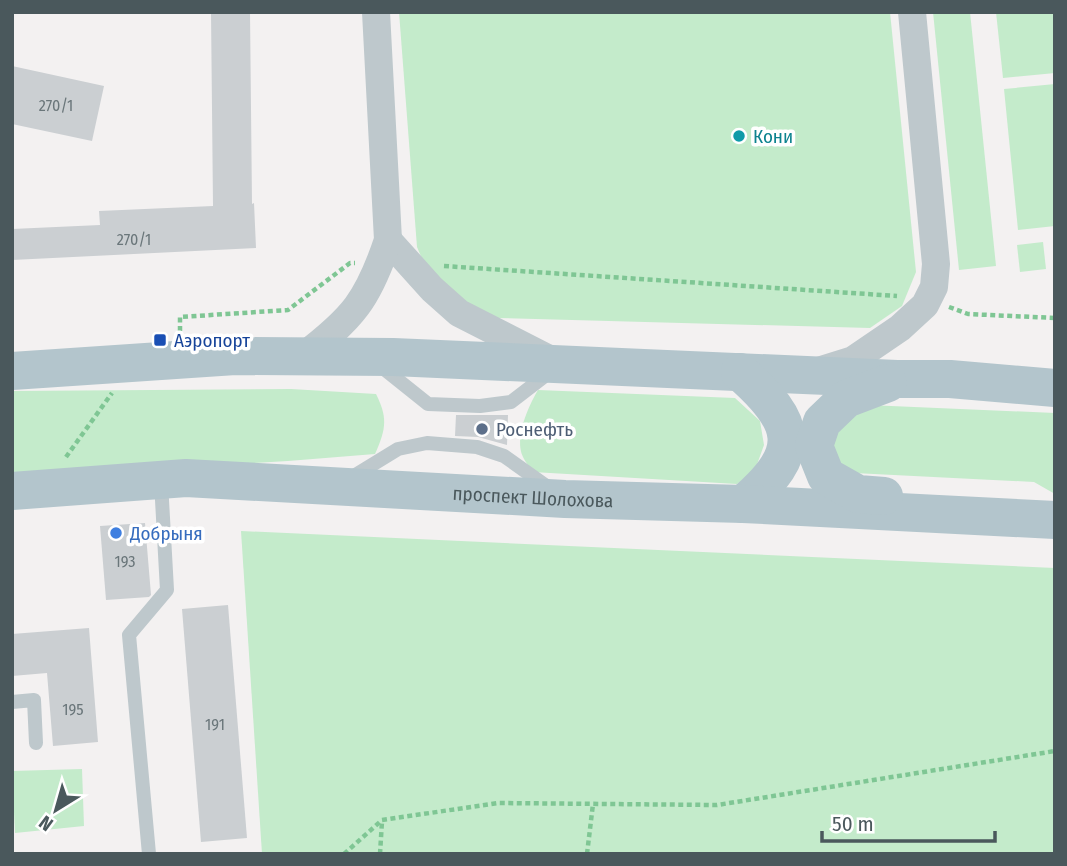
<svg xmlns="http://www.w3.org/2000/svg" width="1067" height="866" viewBox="0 0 1067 866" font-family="'Fira Sans Condensed',sans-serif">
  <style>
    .green { fill: #c4ebcb }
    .building { fill: #cbcfd2 }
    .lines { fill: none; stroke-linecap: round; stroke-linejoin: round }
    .path { stroke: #7fc694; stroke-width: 4.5; stroke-dasharray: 5 3.5; stroke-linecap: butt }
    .lane { stroke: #bec8cc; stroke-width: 14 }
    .street { stroke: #bec8cc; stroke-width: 28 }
    .primary { stroke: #b3c5cc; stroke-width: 38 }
    .culture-dot { fill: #0f9aa8; stroke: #fff; stroke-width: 2.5 }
    .transit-dot { fill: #1a4fb4; stroke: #fff; stroke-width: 2.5 }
    .service-dot { fill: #5c6f8a; stroke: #fff; stroke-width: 2.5 }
    .shop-dot { fill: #3f7fe0; stroke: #fff; stroke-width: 2.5 }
    .labels { text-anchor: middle; stroke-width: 7; stroke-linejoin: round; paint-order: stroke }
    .number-label { font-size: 16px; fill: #6a767a }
    .culture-label { font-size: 19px; fill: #0d838f; stroke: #fff; text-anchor: start }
    .transit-label { font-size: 19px; fill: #164399; stroke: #fff; text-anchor: start }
    .service-label { font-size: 19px; fill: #4e5e75; stroke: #fff; text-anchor: start }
    .street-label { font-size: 19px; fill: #4a585c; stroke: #fff }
    .shop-label { font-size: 19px; fill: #366cbe; stroke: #fff; text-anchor: start }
  </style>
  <rect width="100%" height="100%" fill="#f3f1f1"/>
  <g class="green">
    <path d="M399,12H890L916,272L902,306L870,328L496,318L458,305L426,268L417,247Z"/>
    <path d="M933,12H970L996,266L959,270Z"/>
    <path d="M996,12H1055V73L1003,78Z"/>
    <path d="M1055,84V226L1018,230L1004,89Z"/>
    <path d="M1043,242L1046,269L1020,272L1017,245Z"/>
    <path d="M291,389L376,394C388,418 386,429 375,454L288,461L12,478V391Z"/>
    <path d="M538,390L735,398L760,421L764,445L755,470L737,484L533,472C530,467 525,462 523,457C514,438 528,407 538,390Z"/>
    <path d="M868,405L1055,413V494L1034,482L854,473L838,467L830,452L833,434Z"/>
    <path d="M241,531L1055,568V854H262Z"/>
    <path d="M82,769L84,826L15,833L12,771Z"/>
  </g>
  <g class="building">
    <path d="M211,12H250L252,204L254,203L256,248L12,260V229L100,225L99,211L213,206Z"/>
    <path d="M12,66L104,86L92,141L12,124Z"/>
    <path d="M456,415H508L507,445L478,437L455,436Z"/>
    <path d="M145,523L151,595L149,597L106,600L100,526Z"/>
    <path d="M228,605L247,838L201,842L182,609Z"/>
    <path d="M89,628L98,742L53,746L47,673L12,676V634Z"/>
  </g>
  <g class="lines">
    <g class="path">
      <path d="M444,266L897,296"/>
      <path d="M949,307L968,314L1055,318"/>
      <path d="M180,331V317L288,310L350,263H355"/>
      <path d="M66,457L112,393"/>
      <path d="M344,854L382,820L498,803L717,805L1055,751"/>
      <path d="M380,854L382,821"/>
      <path d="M587,854L593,804"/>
    </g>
    <g class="lane">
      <path d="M378,364L428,404L480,406L511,402L550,372"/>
      <path d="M349,479L398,449L427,443L477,447L504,456L549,488"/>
      <path d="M12,702L34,700L36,743"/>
      <path d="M149,854L129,635L167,590L161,482"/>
    </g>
    <g class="street">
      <path d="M388,240L432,289L459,313L553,361"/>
      <path d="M303,356C353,318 368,300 388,240L376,12"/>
      <path d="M821,370L853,360L900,328L925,305L934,287L936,264L912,12"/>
    </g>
    <g class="primary">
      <path d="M12,371L235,356L393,357L897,379H950L1055,388"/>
      <path d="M740,372C798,423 805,452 743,504"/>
      <path id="s1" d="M12,491L186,478L565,499L743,504L1055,520"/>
      <path d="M884,496L858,494L826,476L814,446L822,422L846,399L888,383"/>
    </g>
  </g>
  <circle class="culture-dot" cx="739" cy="136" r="7"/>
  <rect class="transit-dot" x="153" y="333" width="14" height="14" rx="3.5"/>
  <circle class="service-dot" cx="482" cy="429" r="7"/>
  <circle class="shop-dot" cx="116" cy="533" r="7"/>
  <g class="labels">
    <g class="number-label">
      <text x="56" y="111">270/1</text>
      <text x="134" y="245">270/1</text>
      <text x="125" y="567">193</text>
      <text x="73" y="715">195</text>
      <text x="215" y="730">191</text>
    </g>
    <g class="culture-label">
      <text x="753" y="143">Кони</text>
    </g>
    <g class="transit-label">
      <text x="174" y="347">Аэропорт</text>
    </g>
    <g class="service-label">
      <text x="496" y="436">Роснефть</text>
    </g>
    <g class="street-label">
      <text dy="7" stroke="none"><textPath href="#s1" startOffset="522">проспект Шолохова</textPath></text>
    </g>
    <g class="shop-label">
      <text x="130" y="540">Добрыня</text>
    </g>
  </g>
  <rect width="1067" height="866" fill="none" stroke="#4a585c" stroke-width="28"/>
  <g transform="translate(56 810) rotate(217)" stroke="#ffffff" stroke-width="5" paint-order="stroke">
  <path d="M0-5L12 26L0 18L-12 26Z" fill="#4a585c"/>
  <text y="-10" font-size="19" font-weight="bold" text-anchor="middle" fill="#4a585c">N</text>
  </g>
  <path d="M822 831v10h173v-10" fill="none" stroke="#4a585c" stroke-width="3.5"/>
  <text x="832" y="831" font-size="21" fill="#4a585c" stroke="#ffffff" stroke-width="5" paint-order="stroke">50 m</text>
</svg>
